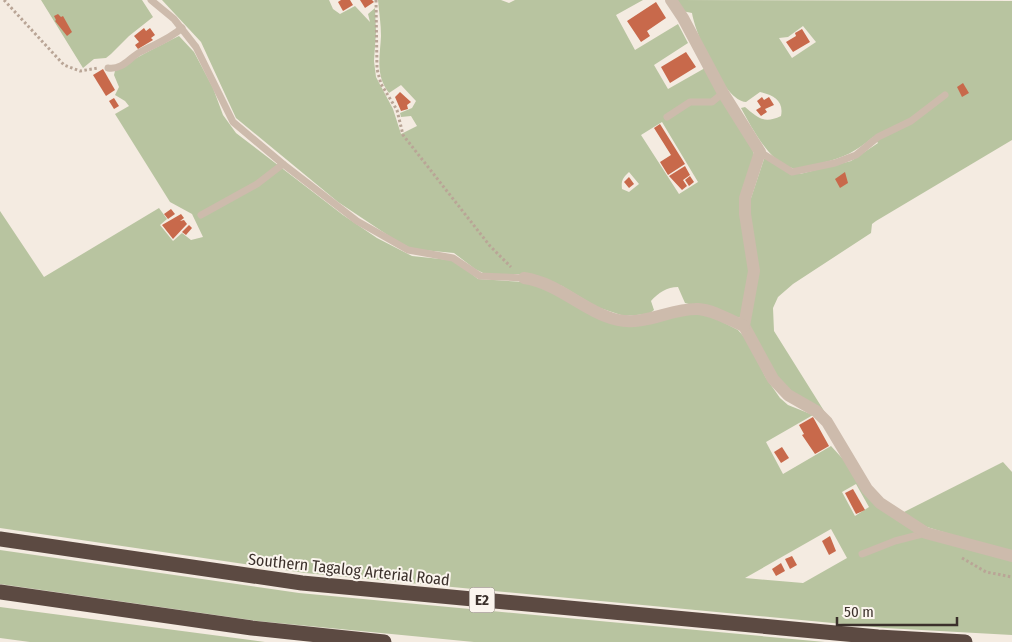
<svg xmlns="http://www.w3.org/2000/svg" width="1012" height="642" viewBox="0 0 1012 642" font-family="'Fira Sans Condensed',sans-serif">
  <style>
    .green { fill: #b8c4a0; fill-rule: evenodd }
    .building { fill: #c8694b }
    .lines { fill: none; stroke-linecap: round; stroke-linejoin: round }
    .path { stroke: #b9a596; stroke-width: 3; stroke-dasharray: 2.5 2.5; stroke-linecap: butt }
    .lane { stroke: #cdbbac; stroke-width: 7 }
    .street { stroke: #cdbbac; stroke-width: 12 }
    .highway { stroke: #5c4a42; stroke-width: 15 }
    .labels { text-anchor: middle; stroke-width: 4; stroke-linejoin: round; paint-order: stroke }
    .shield { fill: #fbf5ee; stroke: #756b66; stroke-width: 1 }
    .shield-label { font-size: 15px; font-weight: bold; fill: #3b302b }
    .street-label { font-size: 16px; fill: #3b302b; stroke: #fbf5ee }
  </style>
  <rect width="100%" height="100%" fill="#f4ebe1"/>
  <g class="green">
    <path d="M41,0H142L153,17L129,36L111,54L106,58L94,59L83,68Z"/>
    <path d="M162,0H329L333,9L340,14L355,6L370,22L368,14L375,8L376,32L374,61L376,77L393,109L401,134L417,126L411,116L401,117L400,113L412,108L416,101L401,85L389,93C375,75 380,57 381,36C381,24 379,12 378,0H501L509,3L515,0H643L616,15L635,50L678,24L688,43L654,65L668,89L705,68L752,148L754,155L747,179L751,257L741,318L685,303L678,287C667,287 658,293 651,301L654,310L649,314L624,316L597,307L562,286L529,274H485L475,269L454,253L412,249L392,238L338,202L236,118L201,42ZM662,122L698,182L679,194L641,135ZM629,172L639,184L629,192L622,189C621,180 623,178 629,172Z"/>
    <path d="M676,0L1012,1V140L876,221L872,224L871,233L793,284L778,297L773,308L774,331L826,414L802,400L779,380L749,324V204L764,159H769L788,173L800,174L851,161L878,143L873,137C857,151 843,158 822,163C814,165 801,170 792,168C769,162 752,128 741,108L745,107C758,118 764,124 781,116C784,101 774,95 760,92L746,102C724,101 695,33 692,13L682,11ZM803,26L816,42L792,58L779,38L788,37Z"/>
    <path d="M179,36L194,52L213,88L223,115L236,133L343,215L377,238L412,256L450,260L459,264L478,279L524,282L539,285L601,319L703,312L738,330L746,339L766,378L780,398L788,405L813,415L766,442L783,474L831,446L894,515L1012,559V635L885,628L305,573L0,528V211L44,277L159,208L167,219L160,225L173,241L182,233L191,240L203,237L192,214L170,202L115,114L129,106L125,101L115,95L119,87L114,75L115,71C136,57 157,47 179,36ZM856,484L869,507L855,516L842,492ZM831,529L847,558L803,583L745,578Z"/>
    <path d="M1003,462L1012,472V553L927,527L902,513Z"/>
    <path d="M0,550L299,593L825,642H474L257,621L0,584Z"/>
    <path d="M0,607L265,642H30L0,638Z"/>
  </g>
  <g class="building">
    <path d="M341,0H350L353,5L343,11L338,2Z"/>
    <path d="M360,0H372L374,2L365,8Z"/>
    <path d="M656,2L666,18L647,31L650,36L641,42L627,21Z"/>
    <path d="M58,14L61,17L63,16L72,32L67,36L55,21L56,20L54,16Z"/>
    <path d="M144,28L146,31L150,28L155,35L151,38L153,40L138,49L135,45L139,42L134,36Z"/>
    <path d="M802,29L810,42L793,52L786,42L796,36L795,33Z"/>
    <path d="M686,52L696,67L670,83L661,67Z"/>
    <path d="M103,69L115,90L106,96L93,75Z"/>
    <path d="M963,83L969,93L962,97L957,87Z"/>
    <path d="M400,92L411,102L407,105L408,109L401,111L395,97Z"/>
    <path d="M762,97L764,100L769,97L774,105L765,109L767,112L761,116L756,110L761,107L757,101Z"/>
    <path d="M114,98L119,106L114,109L109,101Z"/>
    <path d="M660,124L685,164L668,175L660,162L671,155L654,128Z"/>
    <path d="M685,166L690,175L683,180L687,186L682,190L669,176Z"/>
    <path d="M845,172L848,183L840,188L835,179Z"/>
    <path d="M690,176L694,182L689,186L685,180Z"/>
    <path d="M629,177L634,184L629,188L624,182Z"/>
    <path d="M171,209L175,214L168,219L164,214Z"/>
    <path d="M181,214L184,218L180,221L184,220L187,224L173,239L162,225Z"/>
    <path d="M189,225L192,228L186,235L182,232Z"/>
    <path d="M813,417L829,446L815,454L802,435L804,434L799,425Z"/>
    <path d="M782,447L789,458L781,463L774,452Z"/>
    <path d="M853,489L865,510L856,514L845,493Z"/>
    <path d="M830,536L836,551L829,555L822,541Z"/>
    <path d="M792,556L797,565L790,569L785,559Z"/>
    <path d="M781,563L785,571L776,576L772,569Z"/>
  </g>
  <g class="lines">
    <g class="path">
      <path d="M4,0L64,65L80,71L98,68"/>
      <path d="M376,0L377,69L381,84L397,110L403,135L490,246L511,267"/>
      <path d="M962,558L986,572L1012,577"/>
    </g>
    <g class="lane">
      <path d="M151,0L174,19L196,47L233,122L283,164"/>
      <path d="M108,68C123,70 129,58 140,52C155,44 168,40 182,28"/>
      <path d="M667,117L690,102H712L723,93"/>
      <path d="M760,152L792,172L835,163L856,155L878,137L911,121L945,95"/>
      <path d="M201,215L257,184L283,164L357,221L408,250L453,258L480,276L524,278"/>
      <path d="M862,554L895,541L926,533"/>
    </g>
    <g class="street">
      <path d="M671,0L683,18L723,93L760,152L745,198V214L754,271L744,326L773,379L788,395L816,411L827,422L867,489L880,503L926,533L1012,556"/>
      <path d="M524,278C559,283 584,312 618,320C645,326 671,308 698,309C714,310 729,320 744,326"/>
    </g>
    <g class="highway">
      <path d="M0,539L302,583L878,637L965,642"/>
      <path d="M0,592L252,628L384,642"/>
    </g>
  </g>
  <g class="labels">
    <rect class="shield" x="469.5" y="587.5" width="25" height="25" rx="4"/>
    <g class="shield-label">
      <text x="482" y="605">E2</text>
    </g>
    <g class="street-label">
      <text transform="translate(349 569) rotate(6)" y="6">Southern Tagalog Arterial Road</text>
    </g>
  </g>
  <path d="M837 617v8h120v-8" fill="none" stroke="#3b302b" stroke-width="2.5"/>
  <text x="844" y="617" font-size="15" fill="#3b302b" stroke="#fbf5ee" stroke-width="4" paint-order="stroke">50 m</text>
</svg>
